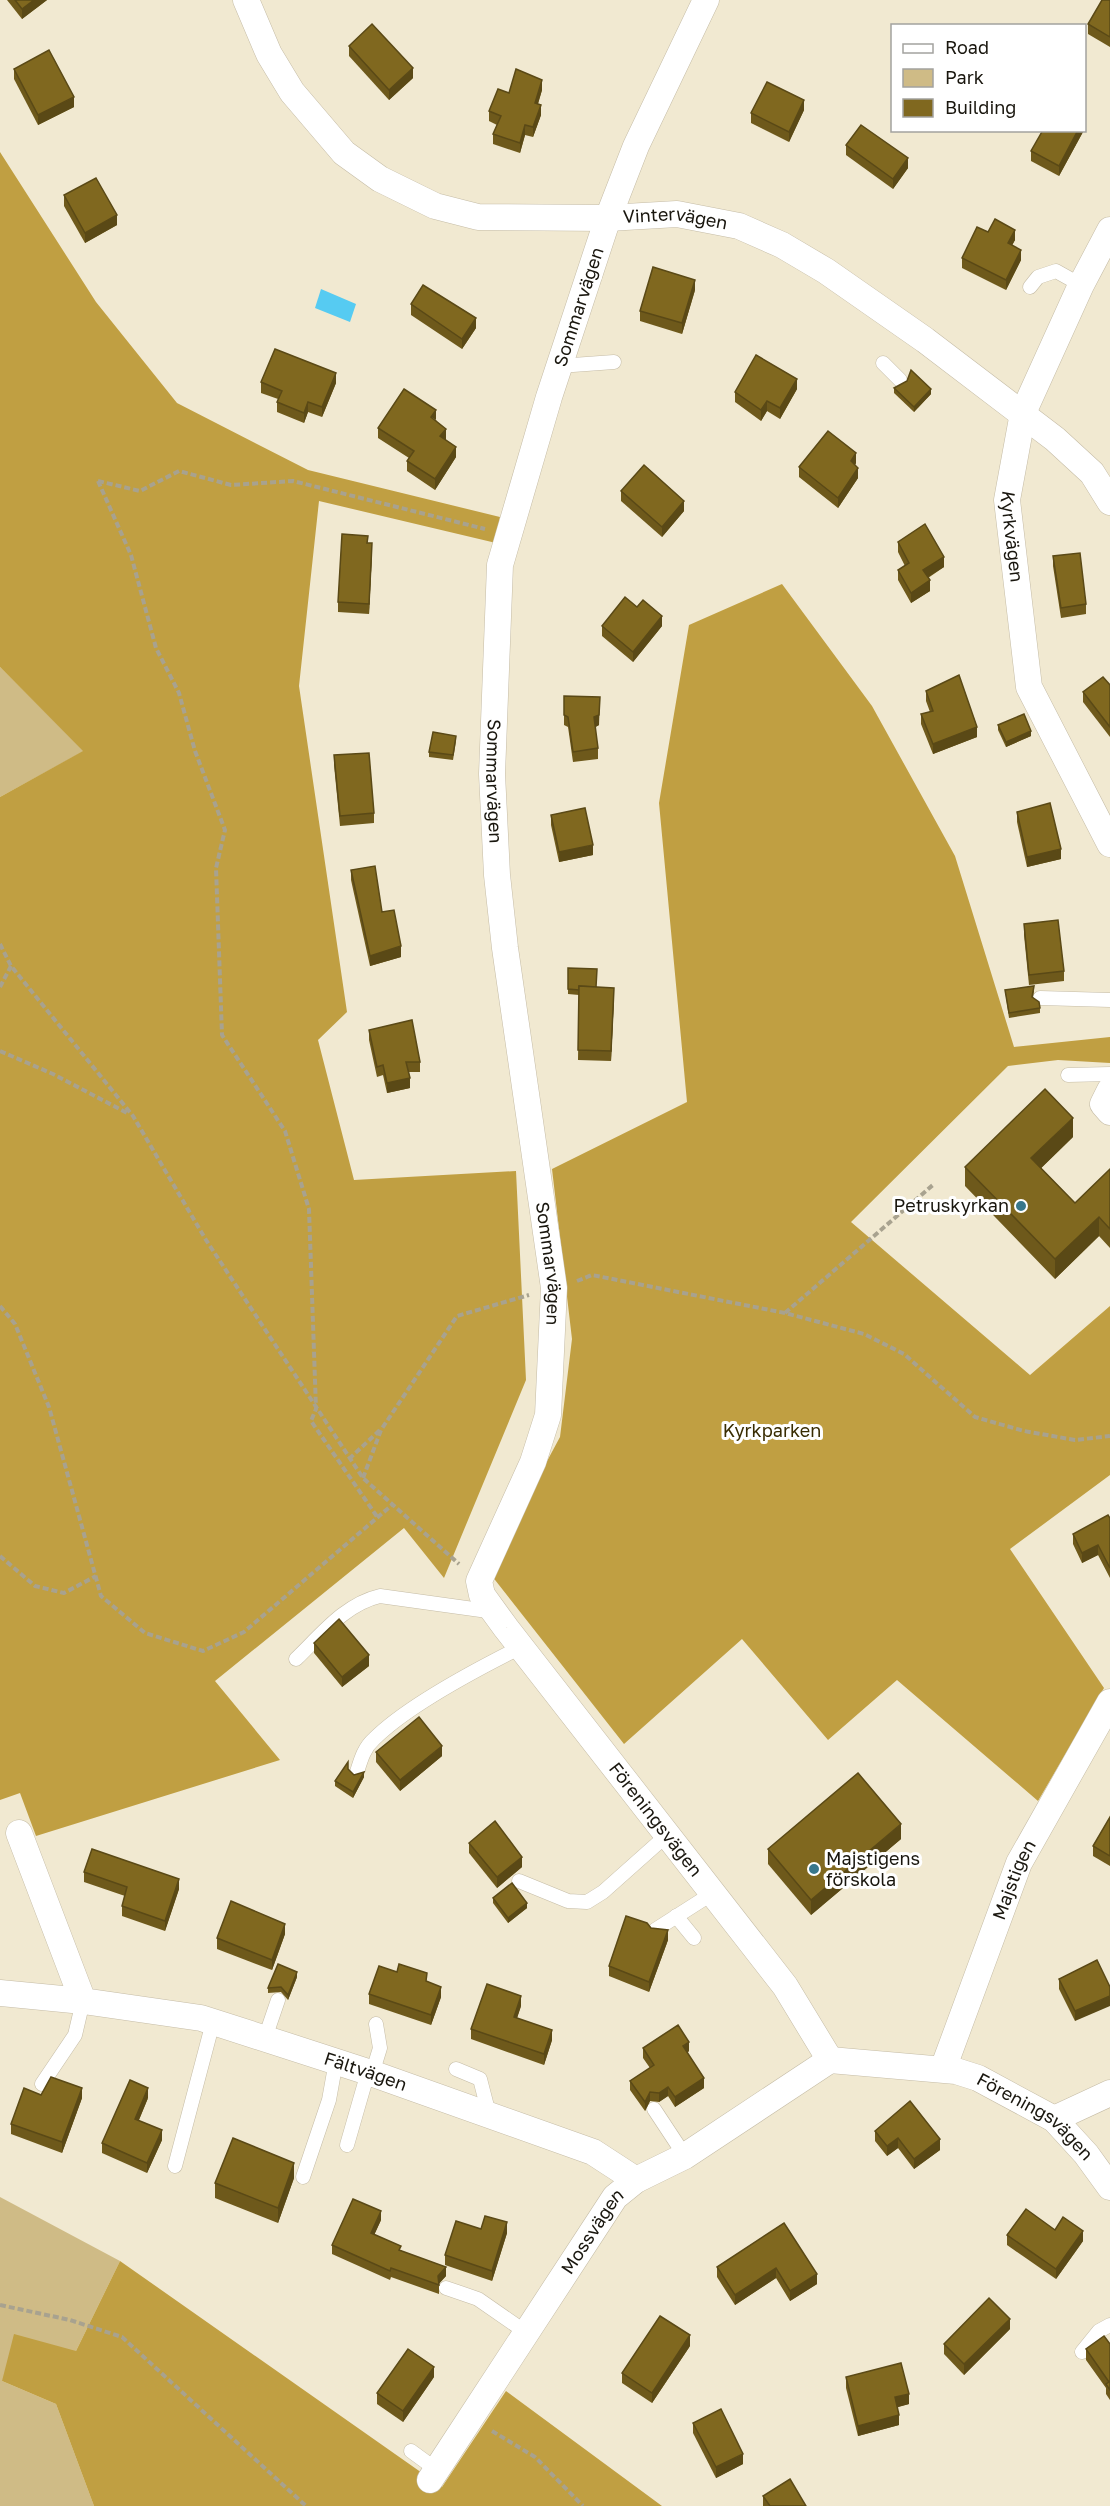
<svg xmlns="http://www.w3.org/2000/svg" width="1110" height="2506" viewBox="0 0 1110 2506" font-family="'Golos Text',sans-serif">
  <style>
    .green { fill: #cfbb86 }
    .forest { fill: #c09f42 }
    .water { fill: #56cbf2 }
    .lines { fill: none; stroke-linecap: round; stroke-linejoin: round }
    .lane-casing { stroke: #c5bca6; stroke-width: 15 }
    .street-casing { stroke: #c5bca6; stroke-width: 27 }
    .path { stroke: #a8a28f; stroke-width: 4; stroke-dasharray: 6 3; stroke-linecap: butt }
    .lane { stroke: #fff; stroke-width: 14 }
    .street { stroke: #fff; stroke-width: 26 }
    .wall { fill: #6e591b }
    .shaded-wall { fill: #5a4916 }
    .building { fill: #80681f; stroke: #5a4916; stroke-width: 1.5 }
    .poi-dot { fill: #38778c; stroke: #fff; stroke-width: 2 }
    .labels { text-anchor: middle; stroke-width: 6; stroke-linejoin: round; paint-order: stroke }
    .street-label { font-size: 18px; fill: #19160e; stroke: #fff }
    .poi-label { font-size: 18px; fill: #19160e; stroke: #fff; text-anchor: end }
    .park-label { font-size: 18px; fill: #392c02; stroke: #fff }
  </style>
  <rect width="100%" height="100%" fill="#f1e9d1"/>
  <g class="green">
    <path d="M0,667L84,751L0,797Z"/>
    <path d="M0,2197L120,2261L76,2351L2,2381L56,2404L94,2506H0Z"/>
  </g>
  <g class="forest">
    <path d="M0,152L96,302L177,403L308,470L500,517L496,543L319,501L299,686L347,1012L318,1040L354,1180L516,1171L526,1380L444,1578L404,1528L215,1681L280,1760L36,1836L20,1793L0,1800V797L83,751L0,667Z"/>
    <path d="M782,584L872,706L955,856L1014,1047L1110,1037V1063L1058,1060L1008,1066L851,1222L1030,1375L1110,1306V1475L1010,1549L1104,1688L1038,1801L897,1680L828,1740L742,1639L624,1744L488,1571L560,1437L572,1339L552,1169L687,1102L659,803L689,625Z"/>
    <path d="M120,2261L442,2487L506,2391L662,2506H94L56,2404L2,2381L14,2334L76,2351Z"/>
  </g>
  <path class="water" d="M321,289L356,304L350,322L315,308Z"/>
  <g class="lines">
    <g class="lane-casing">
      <g id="lane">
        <path d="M1030,287L1038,277L1056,271L1081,285"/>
        <path d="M883,363L900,380"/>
        <path d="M559,366L614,362"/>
        <path d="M1040,998L1110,1000"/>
        <path d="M1068,1075L1110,1074"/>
        <path d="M296,1659C321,1635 345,1604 380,1596L495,1612"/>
        <path d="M357,1772C361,1759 364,1748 374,1739C408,1705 477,1669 521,1647"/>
        <path d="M519,1881L568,1901L587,1902L603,1892L667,1835"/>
        <path d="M676,1916L694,1938"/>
        <path d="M655,1930L713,1893"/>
        <path d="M265,2038L278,2000"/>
        <path d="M456,2069L480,2079L489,2114"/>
        <path d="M372,2074L380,2048L376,2024"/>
        <path d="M42,2084L75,2035L83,2001"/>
        <path d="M654,2109L685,2156"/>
        <path d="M347,2145L368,2072"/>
        <path d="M175,2166L213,2022"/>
        <path d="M303,2177L329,2100L336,2061"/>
        <path d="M446,2288L478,2299L527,2333"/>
        <path d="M1082,2352L1099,2331L1110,2325"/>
        <path d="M411,2451L437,2470"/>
      </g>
    </g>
    <g class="street-casing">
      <g id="street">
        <path id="s1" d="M246,0L269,54L292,92L344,153L380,179L435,206L478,217L608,218L677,214L739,226L782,245L826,271L925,340L1055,439L1092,473L1110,502"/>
        <path id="s2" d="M706,0L636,146L608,218L549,397L500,565L492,774L497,875L505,948L554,1288L548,1415L533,1462L479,1581L482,1595L506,1628L785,1986L830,2060"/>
        <path id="s3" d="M1110,230L1081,285L1023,413L1007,500L1029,687L1110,844"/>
        <path d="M1110,1090L1103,1104L1110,1112"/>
        <path id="s4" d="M19,1833L83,2001L201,2018L368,2072L593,2152L636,2180"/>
        <path d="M0,1993L83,2001"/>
        <path id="s5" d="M830,2060L956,2071L978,2078L1054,2119L1086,2154L1110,2187"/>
        <path id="s6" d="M943,2069L1019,1863L1110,1702"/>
        <path d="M1054,2119L1110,2093"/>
        <path id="s7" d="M430,2480L615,2197L636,2180L685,2156L830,2060"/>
      </g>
    </g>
    <g class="path">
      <path d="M98,481L131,555L156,648L179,693L195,751L225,830L216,868L222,1035L285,1131L309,1209L316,1409L311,1421L378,1518"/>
      <path d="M98,481L140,491L179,471L231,485L293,481L485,529"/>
      <path d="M0,944L11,966L133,1116L206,1240L363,1478L459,1564"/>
      <path d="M0,987L11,966"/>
      <path d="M0,1051L53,1074L129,1114"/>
      <path d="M577,1281L592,1275L785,1313L864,1334L904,1354L975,1417L1024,1431L1075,1440L1110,1436"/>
      <path d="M0,1306L15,1324L49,1407L101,1596L145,1633L203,1651L244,1632L392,1505"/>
      <path d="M785,1313L934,1184"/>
      <path d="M349,1459L380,1430"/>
      <path d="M363,1478L381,1430L457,1316L529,1295"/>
      <path d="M0,1556L35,1586L64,1593L96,1576"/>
      <path d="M0,2305L70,2320L122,2337L306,2506"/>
      <path d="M492,2431L535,2457L583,2506"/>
    </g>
    <use href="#lane" class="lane"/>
    <use href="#street" class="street"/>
  </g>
  <g class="wall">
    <path d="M7,0H47L22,19Z"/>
    <path d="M1110,0V47L1088,34V24Z"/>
    <path d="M349,46L413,78L389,100L349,56Z"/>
    <path d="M14,69L74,107L38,125L14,79Z"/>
    <path d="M542,90L538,104L541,115L533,137L525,135L520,153L493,144V134L497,125L489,121V111L509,93Z"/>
    <path d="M804,110L789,142L751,123V113Z"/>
    <path d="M1084,130L1059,176L1031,161V151Z"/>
    <path d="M846,145L908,168L893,189L846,155Z"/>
    <path d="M64,195L117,225L85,243L64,206Z"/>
    <path d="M988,232L1015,240L1012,245L1021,260L1006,290L962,268V258Z"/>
    <path d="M695,290L682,334L640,321V311Z"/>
    <path d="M411,304L476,328L462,349L411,315Z"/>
    <path d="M261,382L336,383L322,417L308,412L304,423L277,412V402L278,399L261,393Z"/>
    <path d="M894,388L931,394L914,412L894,393Z"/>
    <path d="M797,389L780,419L767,411L761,421L735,402V392Z"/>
    <path d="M436,420L446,439V440L456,457L435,490L407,471V461L409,458L378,438V428Z"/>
    <path d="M856,463L855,465L858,478L838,508L799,477V467Z"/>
    <path d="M621,491L684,511L662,537L621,501Z"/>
    <path d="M898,542L944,567L928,578L930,591L911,603L898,580V570L905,566L898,552Z"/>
    <path d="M368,543L372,553L369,614L338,612V602Z"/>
    <path d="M1053,556L1086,604V614L1061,618L1053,566Z"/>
    <path d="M637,607L662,626L633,662L602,636V626Z"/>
    <path d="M1110,685V737L1083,702V692Z"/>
    <path d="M926,691L977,737L933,754L921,724V714L930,712L926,701Z"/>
    <path d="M564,696L599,725L595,727L598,748V759L573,762L568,727L564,725Z"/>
    <path d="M998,725L1031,736L1006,747L998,730Z"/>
    <path d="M456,741L453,760L429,757V752Z"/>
    <path d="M334,755L374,813V823L340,826L334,765Z"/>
    <path d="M1017,812L1061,859L1027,867L1017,822Z"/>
    <path d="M551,815L593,855L559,862L551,825Z"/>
    <path d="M351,870L382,912L401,957L370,966L351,880Z"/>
    <path d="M1024,924L1064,971V981L1029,985L1024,935Z"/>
    <path d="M568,968L614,998L611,1061L578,1060L579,995L568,994Z"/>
    <path d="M1005,990L1034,991L1033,997L1040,1008V1013L1009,1018Z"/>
    <path d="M369,1030L420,1062V1072H409L410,1088L387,1093L383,1075L377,1077L369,1040Z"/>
    <path d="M1073,1137L1041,1168L1075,1203L1110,1169V1248L1099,1236L1055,1279L965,1186V1167Z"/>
    <path d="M1110,1518V1578L1098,1555L1082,1563L1073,1544V1534Z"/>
    <path d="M314,1643L369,1666L342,1687L314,1653Z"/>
    <path d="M376,1752L442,1756L400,1791L376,1762Z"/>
    <path d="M348,1769L354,1775L364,1777L353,1798L335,1786V1781Z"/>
    <path d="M1110,1817V1866L1093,1856V1846Z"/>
    <path d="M901,1839L811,1915L768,1864V1849Z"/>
    <path d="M469,1843L522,1867L497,1888L469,1853Z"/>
    <path d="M84,1872L179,1889L165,1931L122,1916V1906L125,1896L84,1882Z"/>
    <path d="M493,1898L527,1908L508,1923L493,1903Z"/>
    <path d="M651,1928L668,1940L649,1992L609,1976V1966Z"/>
    <path d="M285,1934L272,1970L217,1949V1938Z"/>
    <path d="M1097,1960L1075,2021L1059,1989V1979Z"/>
    <path d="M297,1977L288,2000L281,1992L268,1993V1988Z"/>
    <path d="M427,1982L441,1997L431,2025L369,2004V1994Z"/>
    <path d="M521,2006L517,2018L552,2040L544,2065L471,2039V2029Z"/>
    <path d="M643,2048L689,2051L687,2053L704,2088L675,2107L668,2096L659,2102L650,2101L645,2111L630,2090V2081L650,2068L643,2058Z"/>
    <path d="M41,2095L82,2098L62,2153L11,2134V2124Z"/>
    <path d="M148,2098L139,2120L162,2140L147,2173L102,2153V2143Z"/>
    <path d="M875,2131L940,2150L914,2169L898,2148L887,2156L875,2141Z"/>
    <path d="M294,2178L278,2223L215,2198V2183Z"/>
    <path d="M381,2220L374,2235L446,2276L439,2283V2294L391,2277L390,2280L332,2254V2245Z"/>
    <path d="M784,2223L817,2284L790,2301L776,2278L735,2305L717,2277V2267Z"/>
    <path d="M481,2229L507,2233L492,2281L445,2265V2255Z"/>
    <path d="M1055,2230L1083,2241L1056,2279L1007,2245V2235Z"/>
    <path d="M1010,2329L964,2375L944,2354V2344Z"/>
    <path d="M1110,2344V2400L1106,2394V2388L1086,2360V2349Z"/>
    <path d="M690,2346L652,2403L622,2383V2373Z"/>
    <path d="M434,2377L403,2422L377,2404V2393Z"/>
    <path d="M846,2377L909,2404L897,2407L899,2425L858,2436L846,2388Z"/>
    <path d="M693,2423L743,2464L716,2478L693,2433Z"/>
    <path d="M763,2496L806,2506H763Z"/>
  </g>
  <g class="shaded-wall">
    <path d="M34,0H47L22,19V9Z"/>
    <path d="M413,68V78L389,100V90Z"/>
    <path d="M542,80V90L535,113V103Z"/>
    <path d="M74,97V107L38,125V115Z"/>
    <path d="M804,100V110L789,142V132Z"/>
    <path d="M541,105V115L533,137V127Z"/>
    <path d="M525,125V135L520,153V143Z"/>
    <path d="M1078,130H1084L1059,176V166Z"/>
    <path d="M908,158V168L893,189V179Z"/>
    <path d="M117,215V225L85,243V233Z"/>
    <path d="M1015,230V240L1008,253V243Z"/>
    <path d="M1021,250V260L1006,290V280Z"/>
    <path d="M695,280V290L682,334V323Z"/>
    <path d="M476,318V328L462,349V339Z"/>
    <path d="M336,373V383L322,417V407Z"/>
    <path d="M797,379V389L780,419V408Z"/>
    <path d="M931,389V394L914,412V407Z"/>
    <path d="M767,401V411L761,421V410Z"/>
    <path d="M308,402V412L304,423V413Z"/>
    <path d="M436,410V420L431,417Z"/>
    <path d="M446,429V439L440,446V436Z"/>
    <path d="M456,447V457L435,490V479Z"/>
    <path d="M856,453V463L851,472V461Z"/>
    <path d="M858,468V478L838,508V498Z"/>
    <path d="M684,501V511L662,537V527Z"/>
    <path d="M372,543V553L369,614V604Z"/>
    <path d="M944,557V567L923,580V570Z"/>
    <path d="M930,580V591L911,603V593Z"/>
    <path d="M662,616V626L633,662V652Z"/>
    <path d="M600,697L599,725L594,728V717Z"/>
    <path d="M977,727V737L933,754V744Z"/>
    <path d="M1031,731V736L1006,747V742Z"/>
    <path d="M593,845V855L559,862V852Z"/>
    <path d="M1061,849V859L1027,867V857Z"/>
    <path d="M401,946V957L370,966V956Z"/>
    <path d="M614,988V998L611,1061V1051Z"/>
    <path d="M410,1078V1088L387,1093V1083Z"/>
    <path d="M1073,1118V1137L1031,1178V1158Z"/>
    <path d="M1099,1217V1236L1055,1279V1259Z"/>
    <path d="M1098,1545V1555L1082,1563V1553Z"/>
    <path d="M369,1655V1666L342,1687V1677Z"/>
    <path d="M442,1746V1756L400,1791V1780Z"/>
    <path d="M364,1772V1777L353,1798V1792Z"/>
    <path d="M901,1824V1839L811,1915V1900Z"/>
    <path d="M522,1857V1867L497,1888V1877Z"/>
    <path d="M179,1879V1889L165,1931V1921Z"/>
    <path d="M527,1903V1908L508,1923V1918Z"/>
    <path d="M285,1924V1934L272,1970V1960Z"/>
    <path d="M668,1930V1940L649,1992V1982Z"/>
    <path d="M297,1972V1977L288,2000V1995Z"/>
    <path d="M441,1987V1997L431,2025V2015Z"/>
    <path d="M521,1996V2006L514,2027V2017Z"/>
    <path d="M1110,1996V2006L1075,2021V2011Z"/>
    <path d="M552,2030V2040L544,2065V2054Z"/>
    <path d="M689,2042V2051L683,2055V2046Z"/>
    <path d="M704,2078V2088L675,2107V2097Z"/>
    <path d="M668,2087V2096L659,2102V2093Z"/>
    <path d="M82,2088V2098L62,2153V2142Z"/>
    <path d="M148,2088V2098L135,2129V2119Z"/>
    <path d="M650,2092V2101L645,2111V2102Z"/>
    <path d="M162,2130V2140L147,2173V2163Z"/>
    <path d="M898,2138V2148L887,2156V2146Z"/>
    <path d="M940,2139V2150L914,2169V2159Z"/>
    <path d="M294,2163V2178L278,2223V2208Z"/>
    <path d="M381,2211V2220L371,2242V2233Z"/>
    <path d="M507,2222V2233L492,2281V2271Z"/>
    <path d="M1083,2231V2241L1056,2279V2269Z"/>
    <path d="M446,2267V2276L438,2285V2276Z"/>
    <path d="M776,2268V2278L735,2305V2295Z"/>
    <path d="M817,2274V2284L790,2301V2291Z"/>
    <path d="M1010,2319V2329L964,2375V2364Z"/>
    <path d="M690,2335V2346L652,2403V2393Z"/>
    <path d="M434,2367V2377L403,2422V2411Z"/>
    <path d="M909,2394V2404L895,2408V2397Z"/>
    <path d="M899,2415V2425L858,2436V2426Z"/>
    <path d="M743,2454V2464L716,2478V2467Z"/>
  </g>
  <g class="building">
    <path d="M15,0H34L22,9Z"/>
    <path d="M1102,0H1110V37L1088,24Z"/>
    <path d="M372,24L413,68L389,90L349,46Z"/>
    <path d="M49,50L74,97L38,115L14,69Z"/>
    <path d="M516,69L542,80L535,103L541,105L533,127L525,125L520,143L493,134L501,116L489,111L498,89L509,93Z"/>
    <path d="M767,82L804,100L789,132L751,113Z"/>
    <path d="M861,125L908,158L893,179L846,145Z"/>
    <path d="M1043,130H1078L1059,166L1031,151Z"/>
    <path d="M96,178L117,215L85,233L64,195Z"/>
    <path d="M995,219L1015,230L1008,243L1021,250L1006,280L962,258L977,227L988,232Z"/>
    <path d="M653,267L695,280L682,323L640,311Z"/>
    <path d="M423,285L476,318L462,339L411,304Z"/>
    <path d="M275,349L336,373L322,407L308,402L304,413L277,402L282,391L261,382Z"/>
    <path d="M756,355L797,379L780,408L767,401L761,410L735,392Z"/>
    <path d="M911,370L931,389L914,407L894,388L907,381Z"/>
    <path d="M404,389L436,410L431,417L446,429L440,436L456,447L435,479L407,461L414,451L378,428Z"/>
    <path d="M828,431L856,453L851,461L858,468L838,498L799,467Z"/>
    <path d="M644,465L684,501L662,527L621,491Z"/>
    <path d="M925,524L944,557L923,570L930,580L911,593L898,570L909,563L898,542Z"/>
    <path d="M342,534L368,536L367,543H372L369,604L338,602Z"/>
    <path d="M1080,553L1086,604L1061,608L1053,556Z"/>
    <path d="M625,597L637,607L643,600L662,616L633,652L602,626Z"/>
    <path d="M959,675L977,727L933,744L921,714L933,711L926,691Z"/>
    <path d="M1103,677L1110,685V727L1083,692Z"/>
    <path d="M564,696L600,697L599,715L594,717L598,748L573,752L568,717L564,715Z"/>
    <path d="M1024,714L1031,731L1006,742L998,725Z"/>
    <path d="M433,732L456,736L453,755L429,752Z"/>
    <path d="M369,753L374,813L340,816L334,755Z"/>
    <path d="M1050,803L1061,849L1027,857L1017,812Z"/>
    <path d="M585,808L593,845L559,852L551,815Z"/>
    <path d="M375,866L382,912L394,910L401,946L370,956L351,870Z"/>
    <path d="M1058,920L1064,971L1029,975L1024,924Z"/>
    <path d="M568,968L597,969L596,987L579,986V990L568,989Z"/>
    <path d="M579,986L614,988L611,1051L578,1050Z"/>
    <path d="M1034,986L1032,997L1039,1002L1040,1008L1009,1013L1005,990Z"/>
    <path d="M412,1020L420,1062H406L410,1078L387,1083L383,1065L377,1067L369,1030Z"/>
    <path d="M1045,1089L1073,1118L1031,1158L1075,1203L1110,1169V1229L1099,1217L1055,1259L965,1167Z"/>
    <path d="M1108,1515L1110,1518V1568L1098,1545L1082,1553L1073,1534Z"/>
    <path d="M339,1619L369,1655L342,1677L314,1643Z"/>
    <path d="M419,1717L442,1746L400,1780L376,1752Z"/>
    <path d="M348,1762V1769L354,1775L364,1772L353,1792L335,1781Z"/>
    <path d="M858,1773L901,1824L811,1900L768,1849Z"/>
    <path d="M1110,1817V1856L1093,1846Z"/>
    <path d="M495,1821L522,1857L497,1877L469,1843Z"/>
    <path d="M92,1849L179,1879L165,1921L122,1906L127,1887L84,1872Z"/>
    <path d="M512,1883L527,1903L508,1918L493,1898Z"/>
    <path d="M231,1901L285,1924L272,1960L217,1938Z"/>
    <path d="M626,1916L647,1923L651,1928L668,1930L649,1982L609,1966Z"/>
    <path d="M1097,1960L1110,1987V1996L1075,2011L1059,1979Z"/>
    <path d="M278,1964L297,1972L288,1995L281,1987L268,1988Z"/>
    <path d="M399,1964L427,1973L426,1981L441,1987L431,2015L369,1994L379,1966L397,1972Z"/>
    <path d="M487,1984L521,1996L514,2017L552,2030L544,2054L471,2029Z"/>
    <path d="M678,2025L689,2042L683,2046L704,2078L675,2097L668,2087L659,2093L650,2092L645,2102L630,2081L654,2065L643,2048Z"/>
    <path d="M51,2077L82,2088L62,2142L11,2124L24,2088L41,2095Z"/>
    <path d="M130,2080L148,2088L135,2119L162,2130L147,2163L102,2143Z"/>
    <path d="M910,2101L940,2139L914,2159L898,2138L887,2146L875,2131Z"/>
    <path d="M233,2138L294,2163L278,2208L215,2183Z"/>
    <path d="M353,2199L381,2211L371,2233L401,2246L399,2250L446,2267L438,2276L439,2285L391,2268L390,2271L332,2245Z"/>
    <path d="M1026,2209L1055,2230L1063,2217L1083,2231L1056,2269L1007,2235Z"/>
    <path d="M485,2216L507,2222L492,2271L445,2255L456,2221L481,2229Z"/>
    <path d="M784,2223L817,2274L790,2291L776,2268L735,2295L717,2267Z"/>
    <path d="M989,2298L1010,2319L964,2364L944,2344Z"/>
    <path d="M660,2316L690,2335L652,2393L622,2373Z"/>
    <path d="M1104,2336L1110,2344V2390L1106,2384L1109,2382L1086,2349Z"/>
    <path d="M408,2349L434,2367L403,2411L377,2393Z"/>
    <path d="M901,2363L909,2394L895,2397L899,2415L858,2426L846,2377Z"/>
    <path d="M721,2409L743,2454L716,2467L693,2423Z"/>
    <path d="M790,2479L806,2506H770L763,2496Z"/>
  </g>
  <g class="poi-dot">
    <circle cx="1021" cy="1206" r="6"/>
    <circle cx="814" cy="1869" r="6"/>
  </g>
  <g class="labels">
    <g class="street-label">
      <text dy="6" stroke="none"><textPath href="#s1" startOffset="531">Vintervägen</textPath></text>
      <text transform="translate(579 307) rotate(-72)" y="6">Sommarvägen</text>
      <text dy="6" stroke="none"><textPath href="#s3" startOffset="328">Kyrkvägen</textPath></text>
      <text dy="6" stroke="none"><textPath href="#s2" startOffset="819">Sommarvägen</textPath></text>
      <text dy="6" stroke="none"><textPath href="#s2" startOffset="1305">Sommarvägen</textPath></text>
      <text dy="6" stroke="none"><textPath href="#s2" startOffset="1935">Föreningsvägen</textPath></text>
      <text dy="6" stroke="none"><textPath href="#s6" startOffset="202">Majstigen</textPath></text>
      <text dy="6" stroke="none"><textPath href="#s4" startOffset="472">Fältvägen</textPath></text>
      <text dy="6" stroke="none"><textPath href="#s5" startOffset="219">Föreningsvägen</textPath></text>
      <text dy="6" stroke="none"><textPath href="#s7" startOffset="297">Mossvägen</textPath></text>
    </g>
    <g class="poi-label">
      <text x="1009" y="1212">Petruskyrkan</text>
      <text x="826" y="1865" text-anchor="start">Majstigens<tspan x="826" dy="21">förskola</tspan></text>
    </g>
    <g class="park-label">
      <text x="772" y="1437">Kyrkparken</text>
    </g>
  </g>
  <rect x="891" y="24" width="195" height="108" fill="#ffffff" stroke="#a3a29f" stroke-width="1.5"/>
  <rect x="903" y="44" width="30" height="9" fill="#ffffff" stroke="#a3a29f" stroke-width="1.5"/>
  <text x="945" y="54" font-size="18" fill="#19160e">Road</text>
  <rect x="903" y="69" width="30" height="18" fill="#cfbb86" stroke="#a3a29f" stroke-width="1.5"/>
  <text x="945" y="84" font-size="18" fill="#19160e">Park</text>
  <rect x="903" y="99" width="30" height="18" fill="#80681f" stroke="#a3a29f" stroke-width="1.5"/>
  <text x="945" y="114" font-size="18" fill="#19160e">Building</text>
</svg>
